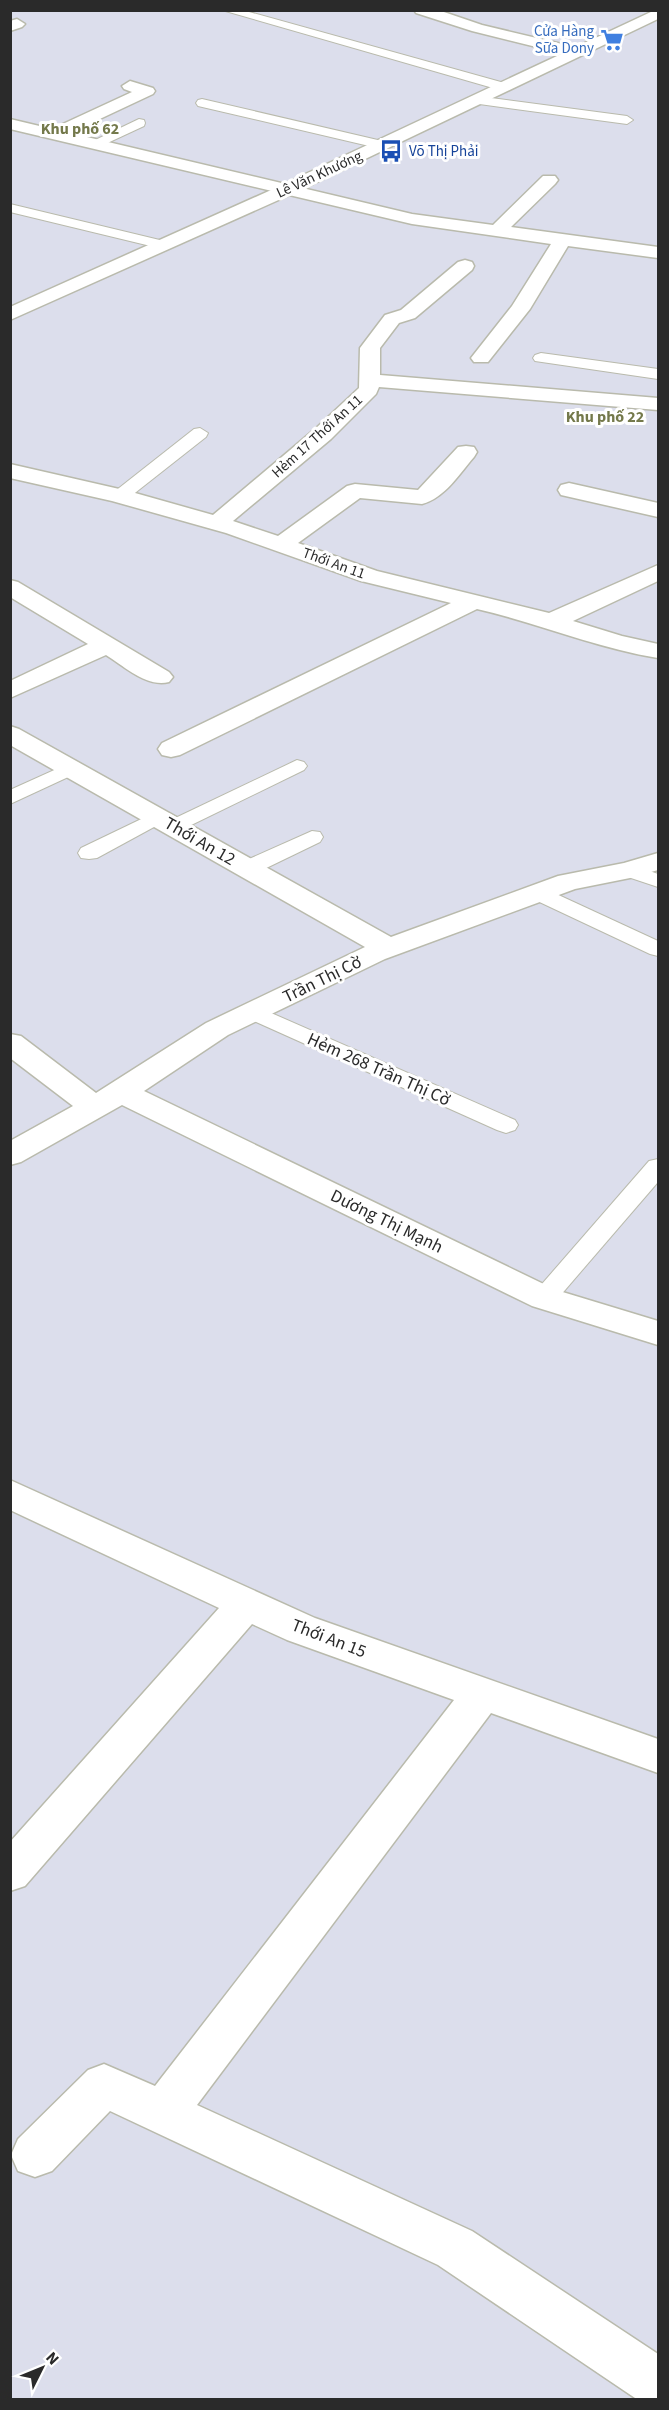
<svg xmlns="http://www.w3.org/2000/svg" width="669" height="2410" viewBox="0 0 669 2410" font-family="'Source Sans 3',sans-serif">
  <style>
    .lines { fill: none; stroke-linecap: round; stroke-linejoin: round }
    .lane-casing { stroke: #b9baac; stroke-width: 2 }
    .street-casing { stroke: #b9baac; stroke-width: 3 }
    .secondary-casing { stroke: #b9baac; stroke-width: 3 }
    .lane { fill: #fff; fill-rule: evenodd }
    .street { fill: #fff; fill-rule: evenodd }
    .secondary { fill: #fff; fill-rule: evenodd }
    .labels { text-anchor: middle; stroke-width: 6; stroke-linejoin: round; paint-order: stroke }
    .far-shop-label { font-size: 15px; fill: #366cbe; stroke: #fff; text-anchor: end }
    .far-transit-label { font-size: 15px; fill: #164399; stroke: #fff; text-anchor: start }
    .far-street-label { font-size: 15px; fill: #2a2a2a; stroke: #fff }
    .far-neighbourhood-label { font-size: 16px; font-weight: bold; fill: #74794b; stroke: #fff }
    .street-label { font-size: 18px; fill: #2a2a2a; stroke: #fff }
  </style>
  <rect width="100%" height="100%" fill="#dcdeec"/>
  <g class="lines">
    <g class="lane-casing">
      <g id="lane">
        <path d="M222,10H242L508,84L510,87L504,91L500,90Z"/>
        <path d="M476,96L627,116L633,120L627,124L472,103L470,100Z"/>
        <path d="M202,99L382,141L389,145L382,149L198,106L196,103L198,100Z"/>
        <path d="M139,119L144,120L145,123L144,126L101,146H91L89,143Z"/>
        <path d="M10,204L168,242L170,245L163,249L10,212Z"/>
        <path d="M541,353L658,369V379L535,361L533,358L535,355Z"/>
        <path d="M200,428L208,433L206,437L126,500H114L111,496L114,492L194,429Z"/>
        <path d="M297,760L304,762L307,766L304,770L181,830L174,832L167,830L163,826L167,822Z"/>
        <path d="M72,762L79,764L82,768L79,772L10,804V790Z"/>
        <path d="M158,811L165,813L168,817L165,821L97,858L89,859L81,858L78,853L81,848Z"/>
        <path d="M312,831L320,832L323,837L320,842L256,873L248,874L240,873L237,868L240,863Z"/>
        <path d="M630,864L658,874V887L622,875L619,870L622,865Z"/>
        <path d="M539,886L658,941V956L650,954L531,898L528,893L531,888Z"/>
        <path d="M253,1005L515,1120L518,1125L515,1130L506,1133L497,1130L245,1017L241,1012L245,1007Z"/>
        <path d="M658,1159V1182L553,1304L544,1307L535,1304L531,1298L535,1292L649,1161Z"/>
      </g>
    </g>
    <g class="street-casing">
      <g id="street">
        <path d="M414,10H438L482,25L583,49L585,52L577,57L472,31L416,13Z"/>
        <path d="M17,19L25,24L22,27L10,31V21Z"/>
        <path d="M130,81L153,88L155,91L153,94L70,133L412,214L493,225L543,176H555L558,180L555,184L511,227L658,247V258L568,246L530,309L488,362H474L471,358L512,306L551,244L412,224L10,129V119L52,129L132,92L124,89L122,86Z"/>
        <path d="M465,260L472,262L474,266L472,270L415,318L399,323L380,348V375L658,398V410L379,387L376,394L331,439L233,521L278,536L347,486L355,484L418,490L458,447L466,446L474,447L477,452L474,457C459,474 445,498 422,504L360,498L298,543L377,571L549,613L658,565V581L573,621L622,636L658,644V658C596,648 538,623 477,609L180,755L171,757L162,755L158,749L162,743L451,603L361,581L226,533L112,501L10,478V464L128,491L213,515L315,429L359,388L360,348L385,315L401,310L458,262Z"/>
        <path d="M569,483L658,503V517L561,495L558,490L561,485Z"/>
        <path d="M10,580L18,582L169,672L173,677L169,682C147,688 124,666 106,655L10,698V681L88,644L10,597Z"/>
        <path d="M10,726L19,729L391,937L558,876L624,863L658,853V870L630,878L575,889L385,959L228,1035L144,1091L556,1290L658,1321V1345L532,1306L122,1105L21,1162L10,1165V1141L73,1106L10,1058V1034L21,1036L96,1093L206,1023L365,947L10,745Z"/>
        <path d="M10,1480L315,1618L658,1739V1773L491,1713L197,2105L472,2231L658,2354V2400H638L438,2265L110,2111L52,2171L35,2177L18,2171L11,2155L18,2139L88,2070L104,2064L155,2086L454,1700L287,1640L252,1624L25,1886L10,1891V1842L219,1608L10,1510Z"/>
      </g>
    </g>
    <g class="secondary-casing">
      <path id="secondary" d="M658,10V19L292,194L10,320V307L280,186L653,11Z"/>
    </g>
    <use href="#lane" class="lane"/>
    <use href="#street" class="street"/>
    <use href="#secondary" class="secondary"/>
  </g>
  <defs>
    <g id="supermarket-bare" transform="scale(1.8)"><path d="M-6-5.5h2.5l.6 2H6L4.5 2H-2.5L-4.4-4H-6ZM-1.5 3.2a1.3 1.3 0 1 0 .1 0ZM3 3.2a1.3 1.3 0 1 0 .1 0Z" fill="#3f7fe0" stroke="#fff" stroke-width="2.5" paint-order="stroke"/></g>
    <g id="bus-bare" transform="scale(1.8)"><path d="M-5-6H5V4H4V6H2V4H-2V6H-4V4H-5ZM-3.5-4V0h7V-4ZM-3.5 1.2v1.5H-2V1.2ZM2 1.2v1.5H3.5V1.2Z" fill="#1a4fb4" stroke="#fff" stroke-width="2.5" paint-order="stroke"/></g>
  </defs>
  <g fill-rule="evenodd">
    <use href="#supermarket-bare" x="612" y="40"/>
    <use href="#bus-bare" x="391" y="151"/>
  </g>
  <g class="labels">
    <g class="far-shop-label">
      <text x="594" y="36">Cửa Hàng<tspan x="594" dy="17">Sữa Dony</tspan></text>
    </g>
    <g class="far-transit-label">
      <text x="409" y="156">Võ Thị Phải</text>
    </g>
    <g class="far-street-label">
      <text transform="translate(319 174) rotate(-25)" y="5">Lê Văn Khương</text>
      <text transform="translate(317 436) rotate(-42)" y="5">Hẻm 17 Thới An 11</text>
      <text transform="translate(334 563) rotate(20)" y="5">Thới An 11</text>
    </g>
    <g class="far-neighbourhood-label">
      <text x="80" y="134">Khu phố 62</text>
      <text x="605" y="422">Khu phố 22</text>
    </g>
    <g class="street-label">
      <text transform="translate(200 841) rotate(30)" y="6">Thới An 12</text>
      <text transform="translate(322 979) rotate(-26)" y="6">Trần Thị Cờ</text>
      <text transform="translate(379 1069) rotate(24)" y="6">Hẻm 268 Trần Thị Cờ</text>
      <text transform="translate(387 1221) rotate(26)" y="6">Dương Thị Mạnh</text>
      <text transform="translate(329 1638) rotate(21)" y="6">Thới An 15</text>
    </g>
  </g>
  <rect width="669" height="2410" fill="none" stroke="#2a2a2a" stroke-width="24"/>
  <g transform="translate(42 2368) rotate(47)" stroke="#ffffff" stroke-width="4.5" paint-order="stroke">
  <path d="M0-4.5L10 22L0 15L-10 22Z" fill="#2a2a2a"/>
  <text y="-9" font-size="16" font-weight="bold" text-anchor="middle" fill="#2a2a2a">N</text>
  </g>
</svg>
